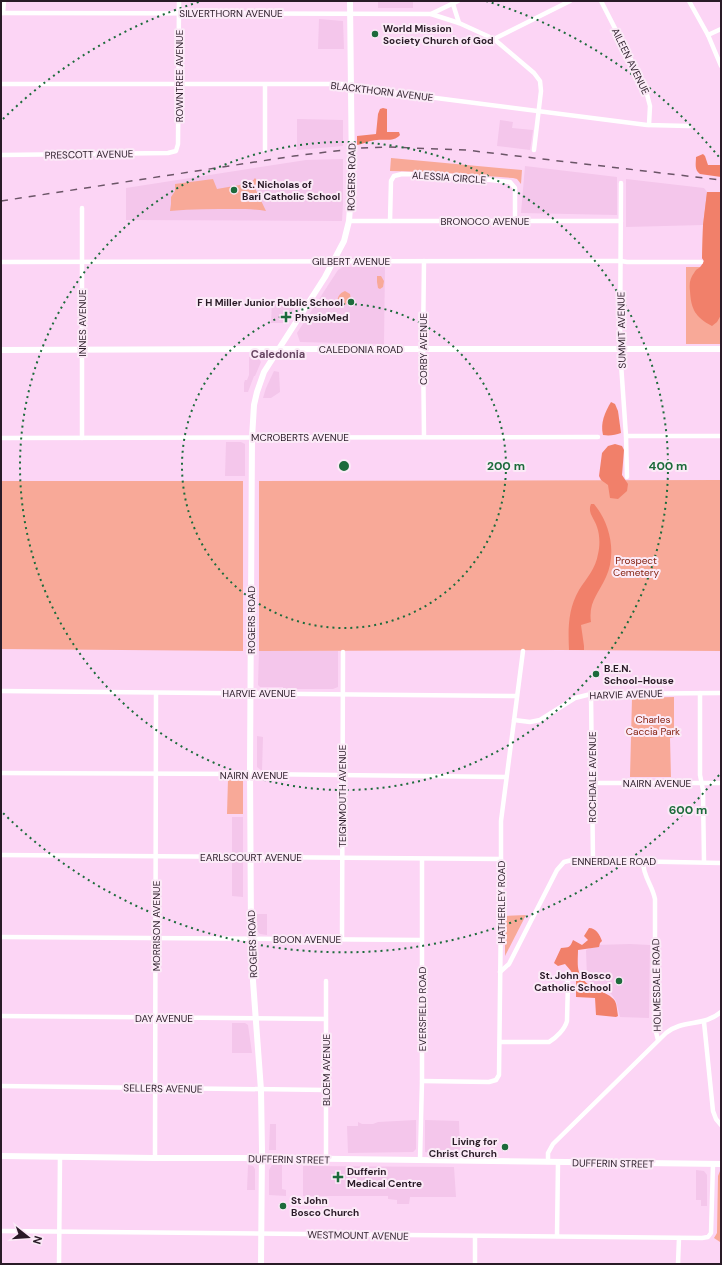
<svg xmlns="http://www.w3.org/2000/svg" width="722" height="1265" viewBox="0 0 722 1265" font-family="'DM Sans',sans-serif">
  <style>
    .built { fill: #f4c6eb }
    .green { fill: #f8a998 }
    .forest { fill: #f1806a }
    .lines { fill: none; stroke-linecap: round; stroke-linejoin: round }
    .street { stroke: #fff; stroke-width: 4.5 }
    .secondary { stroke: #fff; stroke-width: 6 }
    .rail { stroke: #6b5567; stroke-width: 1.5; stroke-dasharray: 7 7; stroke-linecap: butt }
    .ring { fill: none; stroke: #1c6b3b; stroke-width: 2; stroke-dasharray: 2 4 }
    .poi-dot { fill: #1c6b3b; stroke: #fbeaf7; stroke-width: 1.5 }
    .labels { text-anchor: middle; stroke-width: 4; stroke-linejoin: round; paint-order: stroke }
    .street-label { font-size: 10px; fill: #291b27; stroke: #fbeaf7 }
    .poi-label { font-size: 10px; font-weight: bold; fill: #291b27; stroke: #fbeaf7; text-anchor: start }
    .park-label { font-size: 10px; fill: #801b08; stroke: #fbeaf7 }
    .neighbourhood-label { font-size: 11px; font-weight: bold; fill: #674662; stroke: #fbeaf7 }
    .centre { fill: #1c6b3b; stroke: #fbeaf7; stroke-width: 2 }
    .ring-label { font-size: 12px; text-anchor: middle; font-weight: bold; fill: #1c6b3b; stroke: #fbeaf7; stroke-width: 4; stroke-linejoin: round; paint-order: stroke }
  </style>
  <rect width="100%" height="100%" fill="#fcd5f5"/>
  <g class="built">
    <rect x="378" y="1" width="35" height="7"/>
    <path d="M319,19L343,21L344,49H318Z"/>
    <path d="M297,119L343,120V146L297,150Z"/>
    <path d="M500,120L513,122L512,128L533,130L530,150L497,146Z"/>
    <path d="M343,159V203L342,221L126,220V188L306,160Z"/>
    <path d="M525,166L617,177V215L521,213Z"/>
    <path d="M626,179L704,188L707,192L703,225L626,227Z"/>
    <path d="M385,266L384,344L300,342L297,333L338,270L343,267Z"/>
    <path d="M272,301H299L285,323H271Z"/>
    <path d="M249,357H256V359H259V358L261,362L255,376H254L248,392H244V383L245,380H247L249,375Z"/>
    <path d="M274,371L279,372L280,392L271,398H263L266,388Z"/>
    <path d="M226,442H241L245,444V476H225Z"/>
    <path d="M259,651H338V687L333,689H283V687H260L258,685Z"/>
    <path d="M257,736L263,737L262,771L257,767Z"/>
    <path d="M232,817H243V897L232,896Z"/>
    <path d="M257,914H267V935L260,934L257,931Z"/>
    <path d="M630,944L650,945L649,1018L620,1017L616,1001L612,995L608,991L591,983L587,978L586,950L596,945Z"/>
    <path d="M232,1023H245L248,1025L252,1053H232Z"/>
    <path d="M416,1120V1149L413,1152L348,1153L347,1126H358V1122L362,1124H373L378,1122Z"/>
    <path d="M425,1120L459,1121L460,1154L430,1153L425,1152Z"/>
    <path d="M270,1124H276V1150H269Z"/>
    <path d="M248,1165L253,1166L255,1169V1190H247Z"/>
    <path d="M272,1165H282V1189L286,1190V1196L269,1195V1170Z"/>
    <path d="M303,1166L454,1167L456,1197H410L409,1204H397V1200L388,1199V1196H303Z"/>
    <path d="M696,1170L704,1171L707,1175V1206H701V1200H696Z"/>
  </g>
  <g class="green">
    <path d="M391,158L522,170L521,184L517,179L513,178L433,172L390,171Z"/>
    <path d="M255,178L258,182L254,186L266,211C255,209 246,209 235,209C213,209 192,209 170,211L171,204V197L175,191V184L213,179L217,189L251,183Z"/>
    <path d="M707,192H721V344H686V267H701L704,261L702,258L703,225Z"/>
    <path d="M377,276H381L384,281L383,287L380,289L378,288L377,282Z"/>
    <path d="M345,291L350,294C352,301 346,305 340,308L337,304C337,298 339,293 345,291Z"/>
    <path d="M721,480V651L560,650L259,651V481Z"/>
    <path d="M1,481H243V651L1,649Z"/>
    <path d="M674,697V737L670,738L671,777H630L632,698Z"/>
    <path d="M228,779H240L243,781V814H227Z"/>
    <path d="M526,915L505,956V916Z"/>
    <path d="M720,1171H721V1264L720,1242L714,1238L717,1233L718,1176Z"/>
  </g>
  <g class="forest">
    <path d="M383,108L387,109V132H399L400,135C394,142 385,139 377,140C370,140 364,144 357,145V136L376,134L378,114L380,109Z"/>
    <path d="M703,154L705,156L708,165H721V177L700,174C694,170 696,163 696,157Z"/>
    <path d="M707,192H721V315L717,322L712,326C695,317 691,309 690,291C689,284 690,278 694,273C697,267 700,270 704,261L702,258L703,225Z"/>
    <path d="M611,402L615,404L618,411L621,433C615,435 610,436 603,435C600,423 605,412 611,402Z"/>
    <path d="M615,444L622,446L624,450L622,475L628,484L627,491L618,499L610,498L608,485L601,480L599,476L602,453L608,446Z"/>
    <path d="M591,504H594C610,523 617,553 606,577C599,593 588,602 591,622L581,625L584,646V650H569C568,628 568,609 579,590C586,579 596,568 598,554C600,546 600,535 597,527C595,519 587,513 591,504Z"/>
    <path d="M589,928C596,928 600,935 602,941L600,943L599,947L578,950C578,957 577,966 579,972C586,991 608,990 615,1001C617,1005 617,1011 618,1016L616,1017L596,1015L595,998L576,997V980H574L571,971L565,964L558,966L554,963L561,948C569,947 570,948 573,940L582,945L588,940L584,936Z"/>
  </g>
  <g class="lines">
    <g class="street">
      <path d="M601,1L645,87L650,106L649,125"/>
      <path d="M689,1L708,35L721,66"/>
      <path d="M453,4L459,23"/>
      <path d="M1,13L431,14L458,1"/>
      <path d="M3,13L4,1"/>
      <path d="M431,14L459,23L494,39L534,73L540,81L541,91L534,150"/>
      <path d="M708,35L721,29"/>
      <path d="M494,39L570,1"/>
      <path d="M1,84H343L358,88L647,125L689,126"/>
      <path d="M265,85V150"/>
      <path d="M1,155L168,153L176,151L178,144L179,1"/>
      <path d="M621,183L620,349L626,436L627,477"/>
      <path d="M349,221H621"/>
      <path d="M390,221L391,181L394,176L402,174L441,175L510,182L515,188V221"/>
      <path d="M1,262L563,261H621L627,262H701"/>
      <path d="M626,436H721"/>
      <path d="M424,437L423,343L424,261"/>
      <path d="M1,438L598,437"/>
      <path d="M82,438V208"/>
      <path d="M1,691L517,696"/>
      <path d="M700,693V775L703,790L704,862"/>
      <path d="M591,694L593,860"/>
      <path d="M514,720L530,722L540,720L575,698L591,694L721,693"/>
      <path d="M1,773L250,774L506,777"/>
      <path d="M592,783H721"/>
      <path d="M1,855L501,859"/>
      <path d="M643,861C643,877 652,884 655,899V1028L658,1040"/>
      <path d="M1,937L421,940"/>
      <path d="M342,939L343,652"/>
      <path d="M500,972L509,964L557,870L564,862L572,860L721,863"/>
      <path d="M326,981V1159"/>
      <path d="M1,1016L326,1019"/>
      <path d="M704,1022L713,1111L716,1119L721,1125"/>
      <path d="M500,1042H549C556,1038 565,1029 567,1021L568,981L564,976"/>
      <path d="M422,1081L489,1082L496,1080L499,1075L501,911V821L523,651"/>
      <path d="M1,1086L326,1090"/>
      <path d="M155,1158L156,693"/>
      <path d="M420,1160L422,1081V859"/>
      <path d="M548,1162V1153L553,1144L666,1033C683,1019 704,1027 721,1012"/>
      <path d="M1,1231L702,1238L708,1237L711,1233L713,1164"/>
      <path d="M557,1236L558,1162"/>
      <path d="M59,1264L60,1157"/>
      <path d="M475,1264V1236"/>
      <path d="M678,1264L679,1238"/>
    </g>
    <g class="secondary">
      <path d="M1,350L269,349H721"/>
      <path d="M1,1156L154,1158H270L721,1164"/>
      <path d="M261,1264L262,1151L261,1090L253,981L251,932L250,770L252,438L254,405L257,392L264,372L325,277L344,241L349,221L352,180L350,1"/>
    </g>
    <path class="rail" d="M1,201L294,156L360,148L387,147L466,150L721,180"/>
  </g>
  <g class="ring">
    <circle cx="344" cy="466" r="162"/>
    <circle cx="344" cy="466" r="324"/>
    <path d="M719 775A486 486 0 0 1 3 813M3 119A486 486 0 0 1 202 1M486 1A486 486 0 0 1 719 157"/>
  </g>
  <g class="poi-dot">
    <circle cx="375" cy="34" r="4"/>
    <circle cx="234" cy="190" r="4"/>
    <circle cx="351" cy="302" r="4"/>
    <path d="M284 311h4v4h4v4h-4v4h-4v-4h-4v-4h4z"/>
    <circle cx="596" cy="674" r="4"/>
    <circle cx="619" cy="981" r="4"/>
    <circle cx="505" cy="1147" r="4"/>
    <path d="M336 1171h4v4h4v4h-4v4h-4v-4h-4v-4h4z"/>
    <circle cx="283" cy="1206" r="4"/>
  </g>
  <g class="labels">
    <g class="street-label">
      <text x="231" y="17">SILVERTHORN AVENUE</text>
      <text transform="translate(631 61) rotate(64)" y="4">AILEEN AVENUE</text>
      <text transform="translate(179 76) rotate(-90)" y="4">ROWNTREE AVENUE</text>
      <text transform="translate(382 91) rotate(7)" y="4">BLACKTHORN AVENUE</text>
      <text transform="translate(89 154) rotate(-1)" y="4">PRESCOTT AVENUE</text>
      <text transform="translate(351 177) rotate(-89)" y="4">ROGERS ROAD</text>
      <text transform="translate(449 177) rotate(4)" y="4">ALESSIA CIRCLE</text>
      <text x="485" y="225">BRONOCO AVENUE</text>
      <text x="351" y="265">GILBERT AVENUE</text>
      <text transform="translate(82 323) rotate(-90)" y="4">INNES AVENUE</text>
      <text transform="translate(621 330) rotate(-91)" y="4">SUMMIT AVENUE</text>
      <text x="361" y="353">CALEDONIA ROAD</text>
      <text transform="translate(423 349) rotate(-90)" y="4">CORBY AVENUE</text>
      <text x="300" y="441">MCROBERTS AVENUE</text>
      <text transform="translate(251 620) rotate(-90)" y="4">ROGERS ROAD</text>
      <text x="259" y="697">HARVIE AVENUE</text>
      <text transform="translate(626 694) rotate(-2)" y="4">HARVIE AVENUE</text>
      <text x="254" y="779">NAIRN AVENUE</text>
      <text transform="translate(592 777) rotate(-90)" y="4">ROCHDALE AVENUE</text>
      <text x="657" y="787">NAIRN AVENUE</text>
      <text transform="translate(342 796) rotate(-90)" y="4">TEIGNMOUTH AVENUE</text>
      <text x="251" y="861">EARLSCOURT AVENUE</text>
      <text x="614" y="865">ENNERDALE ROAD</text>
      <text transform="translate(501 902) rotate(-90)" y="4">HATHERLEY ROAD</text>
      <text transform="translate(156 926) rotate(-90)" y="4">MORRISON AVENUE</text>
      <text x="307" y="943">BOON AVENUE</text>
      <text transform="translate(252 944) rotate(-92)" y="4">ROGERS ROAD</text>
      <text transform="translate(656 985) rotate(-91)" y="4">HOLMESDALE ROAD</text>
      <text transform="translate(422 1009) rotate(-90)" y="4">EVERSFIELD ROAD</text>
      <text x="164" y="1022">DAY AVENUE</text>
      <text transform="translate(326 1070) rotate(-90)" y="4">BLOEM AVENUE</text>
      <text transform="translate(163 1088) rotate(1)" y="4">SELLERS AVENUE</text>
      <text transform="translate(289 1159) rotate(1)" y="4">DUFFERIN STREET</text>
      <text transform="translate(613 1163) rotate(1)" y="4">DUFFERIN STREET</text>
      <text transform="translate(358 1235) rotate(1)" y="4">WESTMOUNT AVENUE</text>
    </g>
    <g class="poi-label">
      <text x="383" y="32">World Mission<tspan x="383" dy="12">Society Church of God</tspan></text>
      <text x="242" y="188">St. Nicholas of<tspan x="242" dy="12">Bari Catholic School</tspan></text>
      <text x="343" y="306" text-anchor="end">F H Miller Junior Public School</text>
      <text x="295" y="321">PhysioMed</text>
      <text x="604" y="672">B.E.N.<tspan x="604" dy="12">School-House</tspan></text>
      <text x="611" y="979" text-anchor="end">St. John Bosco<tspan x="611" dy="12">Catholic School</tspan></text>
      <text x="497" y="1145" text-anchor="end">Living for<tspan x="497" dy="12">Christ Church</tspan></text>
      <text x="347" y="1175">Dufferin<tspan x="347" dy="12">Medical Centre</tspan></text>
      <text x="291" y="1204">St John<tspan x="291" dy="12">Bosco Church</tspan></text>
    </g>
    <g class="park-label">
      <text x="636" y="564">Prospect<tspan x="636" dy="12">Cemetery</tspan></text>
      <text x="653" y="723">Charles<tspan x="653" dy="12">Caccia Park</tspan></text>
    </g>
    <g class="neighbourhood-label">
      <text x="278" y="358">Caledonia</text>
    </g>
  </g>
  <circle cx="344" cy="466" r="6" class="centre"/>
  <g class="ring-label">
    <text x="506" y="470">200 m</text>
    <text x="668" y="470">400 m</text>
    <text x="688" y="814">600 m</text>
  </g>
  <rect width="722" height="1265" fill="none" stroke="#291b27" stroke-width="4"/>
  <g transform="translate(28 1237) rotate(107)" stroke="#fbeaf7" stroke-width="3" paint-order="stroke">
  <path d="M0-3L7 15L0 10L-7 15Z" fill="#291b27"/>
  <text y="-6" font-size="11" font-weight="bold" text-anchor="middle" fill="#291b27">N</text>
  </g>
</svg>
